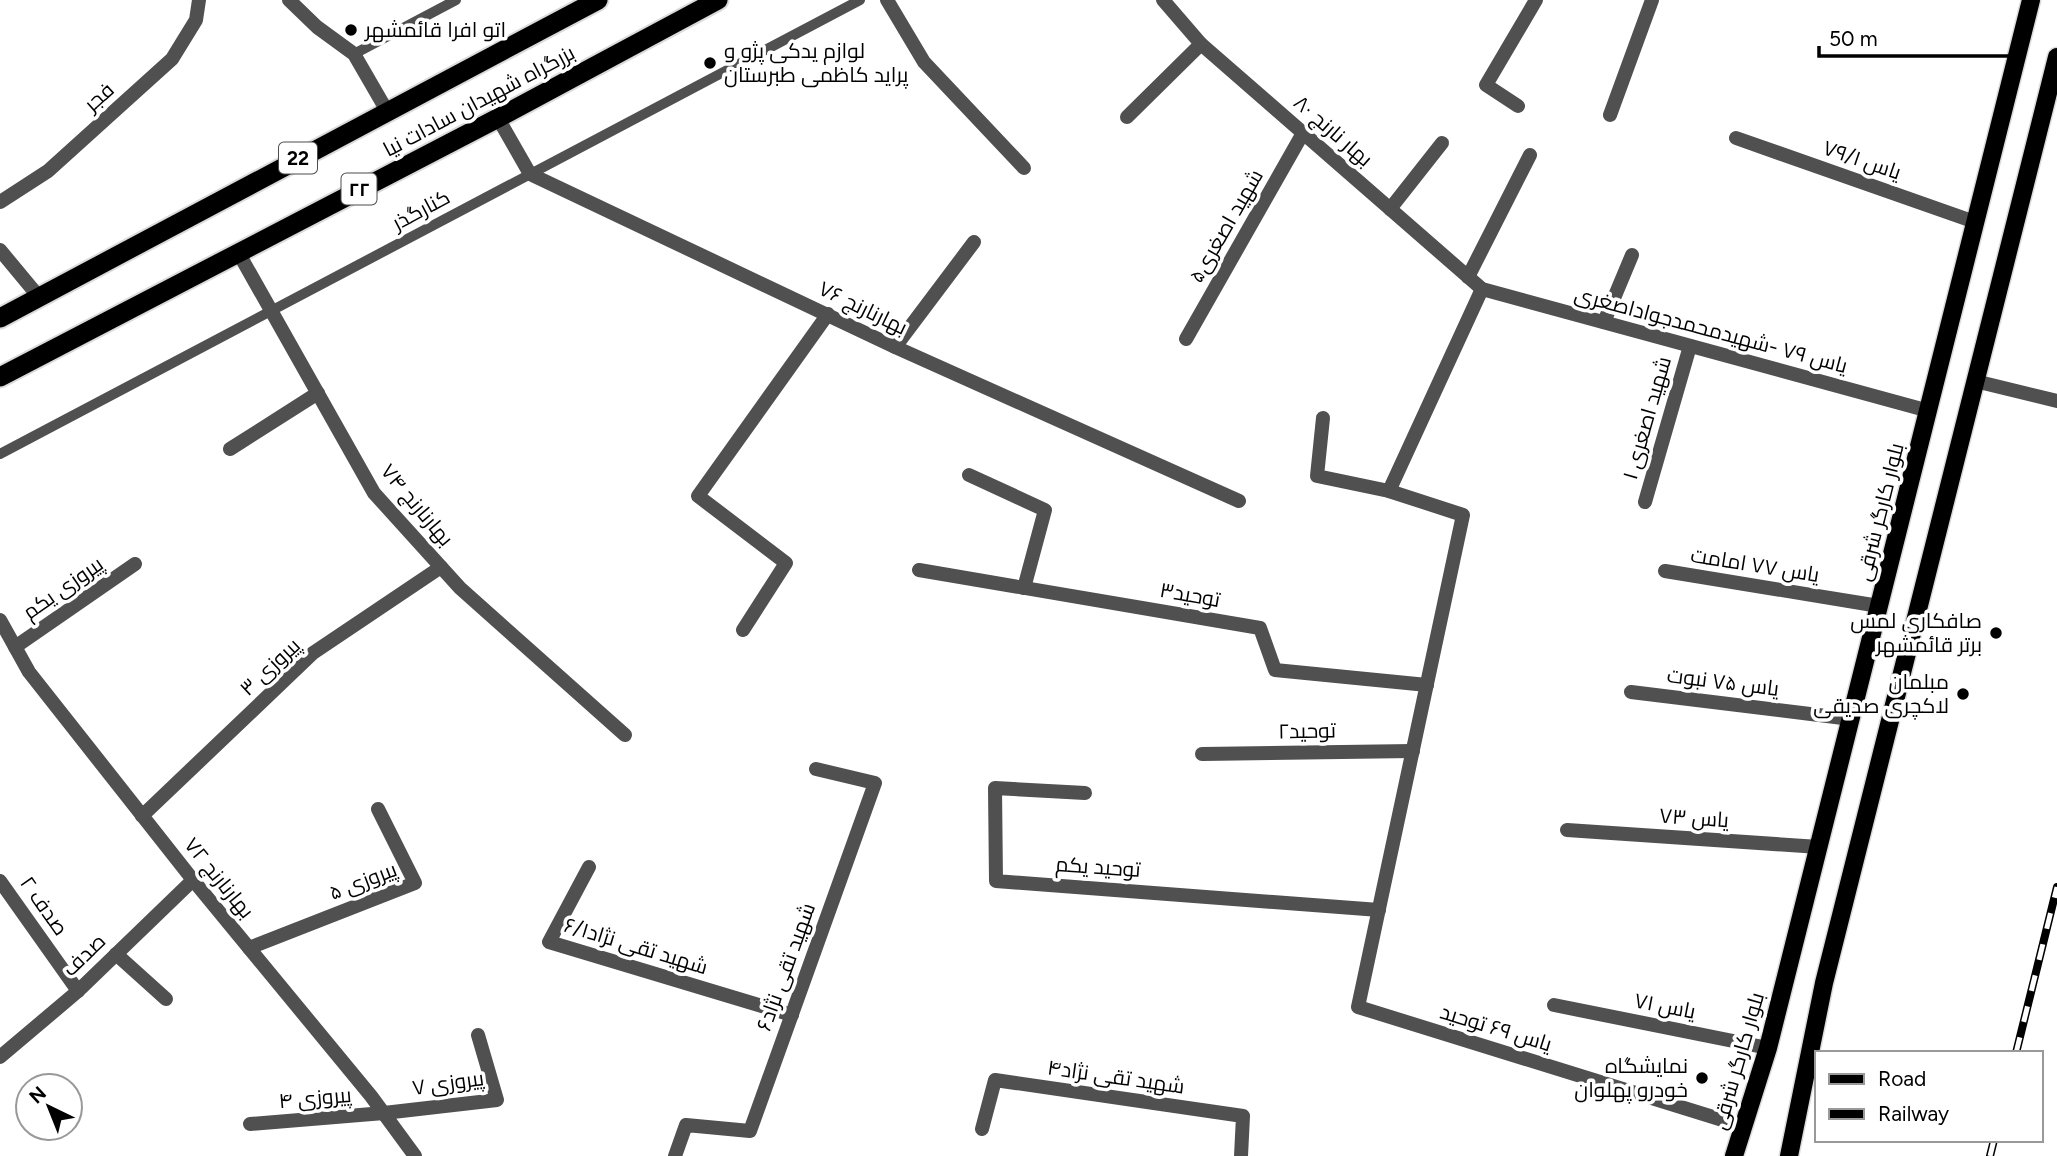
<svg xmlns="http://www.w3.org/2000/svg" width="2057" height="1156" viewBox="0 0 2057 1156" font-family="Figtree,Cairo,sans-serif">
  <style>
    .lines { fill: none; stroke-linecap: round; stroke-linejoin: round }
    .primary-casing { stroke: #dbdbdb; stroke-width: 21 }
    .trunk-casing { stroke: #dbdbdb; stroke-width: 23 }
    .service { stroke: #505050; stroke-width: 10 }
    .minor { stroke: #505050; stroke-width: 14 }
    .tertiary { stroke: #505050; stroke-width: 14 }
    .primary { stroke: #000; stroke-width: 18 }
    .trunk { stroke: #000; stroke-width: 19 }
    .rail-casing { stroke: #000; stroke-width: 8 }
    .rail { stroke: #fff; stroke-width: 5; stroke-dasharray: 16; stroke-linecap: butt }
    .poi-dot { fill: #000; stroke: #fff; stroke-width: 2.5 }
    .labels { text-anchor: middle; stroke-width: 7; stroke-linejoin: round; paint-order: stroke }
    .shield { fill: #fff; stroke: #4c4c4c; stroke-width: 2 }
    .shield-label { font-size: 19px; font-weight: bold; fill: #000 }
    .poi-label { font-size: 21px; fill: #000; stroke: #fff; text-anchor: end }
    .street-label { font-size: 21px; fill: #000; stroke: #fff }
  </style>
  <rect width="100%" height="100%" fill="#fff"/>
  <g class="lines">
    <g class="primary-casing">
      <g id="primary">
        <path d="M1734,1156L1768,1048L2031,0"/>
        <path d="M1789,1156L1824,983L2057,57"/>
      </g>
    </g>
    <g class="trunk-casing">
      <g id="trunk">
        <path d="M0,318L598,0"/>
        <path d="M0,377L498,118L718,0"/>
      </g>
    </g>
    <g class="service">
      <path d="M354,54L456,0"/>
      <path d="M0,454L860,0"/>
    </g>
    <g class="minor">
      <path d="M289,0L317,27L354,54L387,111"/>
      <path d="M887,0L924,62L1024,168"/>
      <path d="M1163,0L1201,44L1482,289L1929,411"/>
      <path d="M1518,106L1486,85L1536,0"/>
      <path d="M1610,115L1652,0"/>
      <path d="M1127,117L1201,44"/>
      <path d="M498,118L530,174L895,347L1239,501"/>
      <path d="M1736,138L1975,222"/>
      <path d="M0,202L48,171L172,59L196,20L199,0"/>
      <path d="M1390,209L1442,143"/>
      <path d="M0,250L39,297"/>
      <path d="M238,252L374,493L460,588L625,735"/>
      <path d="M1468,277L1530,155"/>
      <path d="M1482,289L1389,491L1463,515L1358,1007L1742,1126"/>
      <path d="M1604,322L1632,255"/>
      <path d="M1186,339L1303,133"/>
      <path d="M895,347L974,242"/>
      <path d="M1323,418L1317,476L1389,491"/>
      <path d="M230,449L318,393"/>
      <path d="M969,475L1045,510L1024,588"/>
      <path d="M1645,502L1690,346"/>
      <path d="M919,570L1260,628L1275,670L1427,685"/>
      <path d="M1665,571L1879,606"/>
      <path d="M0,620L29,672L193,880L371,1096L415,1156"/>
      <path d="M743,630L786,563L698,496L828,314"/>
      <path d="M15,647L135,564"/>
      <path d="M1631,692L1851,719"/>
      <path d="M1202,754L1413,751"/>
      <path d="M1085,793L995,788L996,881L1379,910"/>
      <path d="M142,816L313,653L441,567"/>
      <path d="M1567,830L1819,847"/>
      <path d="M589,867L549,942L792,1015"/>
      <path d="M0,881L78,991"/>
      <path d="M249,948L415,883L378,809"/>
      <path d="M116,954L166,999"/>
      <path d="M1554,1005L1768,1048"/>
      <path d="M0,1057L78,991L193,880"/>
      <path d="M250,1124L384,1113L497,1100L478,1035"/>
      <path d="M982,1129L995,1080L1243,1116L1241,1156"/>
      <path d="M675,1156L686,1125L750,1131L875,783L816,769"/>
    </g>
    <path class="tertiary" d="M1975,381L2057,401"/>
    <use href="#primary" class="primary"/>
    <use href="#trunk" class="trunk"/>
    <g class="rail-casing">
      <g id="rail">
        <path d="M2016,1053L2057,887"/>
        <path d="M1990,1156L1994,1140"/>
      </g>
    </g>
    <use href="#rail" class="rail"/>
  </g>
  <g class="poi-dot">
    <circle cx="351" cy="30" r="7"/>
    <circle cx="710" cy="63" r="7"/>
    <circle cx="1996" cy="633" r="7"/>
    <circle cx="1963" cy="694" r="7"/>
    <circle cx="1702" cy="1078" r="7"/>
  </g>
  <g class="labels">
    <g class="shield">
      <rect x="279" y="142.5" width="38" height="31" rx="5"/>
      <rect x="341.5" y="173.5" width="35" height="31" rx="5"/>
    </g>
    <g class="shield-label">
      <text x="298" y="165">22</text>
      <text x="359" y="196">۲۲</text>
    </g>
    <g class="poi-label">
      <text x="365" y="37" text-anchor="start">اتو افرا قائمشهر</text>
      <text x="724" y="58" text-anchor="start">لوازم یدکی پژو و<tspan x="724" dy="24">پراید کاظمی طبرستان</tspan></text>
      <text x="1982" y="628">صافکاری لمس<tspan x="1982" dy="24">برتر قائمشهر</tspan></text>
      <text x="1949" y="689">مبلمان<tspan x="1949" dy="24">لاکچری صدیقی</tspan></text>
      <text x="1688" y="1073">نمایشگاه<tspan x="1688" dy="24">خودرو پهلوان</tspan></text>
    </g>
    <g class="street-label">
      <text transform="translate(99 97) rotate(-42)" y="7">فجر</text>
      <text transform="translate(479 101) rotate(-28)" y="7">بزرگراه شهیدان سادات نیا</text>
      <text transform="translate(1333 131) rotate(41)" y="7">بهار نارنج ۸۰</text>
      <text transform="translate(1862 160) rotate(19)" y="7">یاس ۷۹/۱</text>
      <text transform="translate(421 210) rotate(-28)" y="7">کنارگذر</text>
      <text transform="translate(1226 226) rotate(-60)" y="7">شهید اصغری۵</text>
      <text transform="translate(863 308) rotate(26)" y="7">بهارنارنج ۷۶</text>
      <text transform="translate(1711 330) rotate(15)" y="7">یاس ۷۹ -شهیدمحمدجواداصغری</text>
      <text transform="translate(1647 418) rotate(-74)" y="7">شهید اصغری ۱</text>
      <text transform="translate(417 505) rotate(50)" y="7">بهارنارنج ۷۴</text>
      <text transform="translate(1880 512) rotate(-76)" y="7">بلوار کارگر شرقی</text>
      <text transform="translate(1755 565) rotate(9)" y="7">یاس ۷۷ امامت</text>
      <text transform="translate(63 588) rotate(-35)" y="7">پیروزی یکم</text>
      <text transform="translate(1190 595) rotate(10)" y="7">توحید۳</text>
      <text transform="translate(270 667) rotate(-43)" y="7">پیروزی ۳</text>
      <text transform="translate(1723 682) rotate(7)" y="7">یاس ۷۵ نبوت</text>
      <text transform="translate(1307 731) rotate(-1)" y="7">توحید۲</text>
      <text transform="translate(1694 818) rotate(4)" y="7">یاس ۷۳</text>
      <text transform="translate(1098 867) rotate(4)" y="7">توحید یکم</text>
      <text transform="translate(219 878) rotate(51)" y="7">بهارنارنج ۷۲</text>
      <text transform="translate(363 881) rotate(-21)" y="7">پیروزی ۵</text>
      <text transform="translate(44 906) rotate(55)" y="7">صدف ۲</text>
      <text transform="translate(636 946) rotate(17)" y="7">شهید تقی نژاد۶/۱</text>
      <text transform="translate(84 955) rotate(-44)" y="7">صدف</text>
      <text transform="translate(786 967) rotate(-70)" y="7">شهید تقی نژاد۶</text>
      <text transform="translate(1665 1006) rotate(11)" y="7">یاس ۷۱</text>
      <text transform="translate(1496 1028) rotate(17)" y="7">یاس ۶۹ توحید</text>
      <text transform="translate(1738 1061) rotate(-74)" y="7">بلوار کارگر شرقی</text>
      <text transform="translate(1116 1077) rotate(8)" y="7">شهید تقی نژاد۴</text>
      <text transform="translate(448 1083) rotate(-8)" y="7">پیروزی ۷</text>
      <text transform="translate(315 1098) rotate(-5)" y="7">پیروزی ۴</text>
    </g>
  </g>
  <rect x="1815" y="1051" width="228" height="91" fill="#ffffff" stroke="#999999" stroke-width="2"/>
  <rect x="1829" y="1074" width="35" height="10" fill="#000000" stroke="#999999" stroke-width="2"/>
  <text x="1878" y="1086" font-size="21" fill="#000000">Road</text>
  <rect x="1829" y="1109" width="35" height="10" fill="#000000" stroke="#999999" stroke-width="2"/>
  <text x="1878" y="1121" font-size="21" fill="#000000">Railway</text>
  <g transform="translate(49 1107) rotate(317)"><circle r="33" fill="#ffffff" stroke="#999999" stroke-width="2"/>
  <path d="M0-5L12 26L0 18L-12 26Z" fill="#000000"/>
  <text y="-10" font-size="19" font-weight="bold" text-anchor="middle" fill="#000000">N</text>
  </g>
  <path d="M1819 46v10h194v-10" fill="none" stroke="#000000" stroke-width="3.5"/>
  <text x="1829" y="46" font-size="21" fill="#000000" stroke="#ffffff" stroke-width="5" paint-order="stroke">50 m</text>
</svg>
